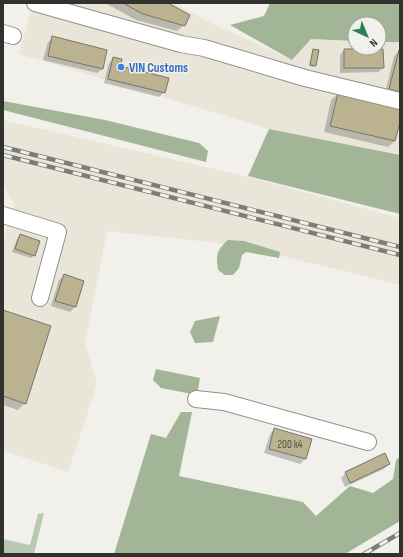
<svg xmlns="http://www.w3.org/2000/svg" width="403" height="557" viewBox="0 0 403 557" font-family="'Sofia Sans Condensed',sans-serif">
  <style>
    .built { fill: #e9e6d9 }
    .green { fill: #b9c8b0 }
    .forest { fill: #a2b596 }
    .shadow { fill: #0003 }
    .building { fill: #bbb290; stroke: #76746f }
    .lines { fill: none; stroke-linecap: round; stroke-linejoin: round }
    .minor-casing { stroke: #91908a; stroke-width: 18 }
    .minor { stroke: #fff; stroke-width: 16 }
    .rail-casing { stroke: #7c7c78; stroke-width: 4.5 }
    .rail { stroke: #f1f0ea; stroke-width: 3; stroke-dasharray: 9; stroke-linecap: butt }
    .shop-dot { fill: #3f7fe0; stroke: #f1f0ea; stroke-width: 1.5 }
    .labels { text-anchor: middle; stroke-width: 3; stroke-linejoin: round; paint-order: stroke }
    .number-label { font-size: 11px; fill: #545146 }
    .shop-label { font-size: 13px; font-weight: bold; fill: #366cbe; stroke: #f1f0ea; text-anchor: start }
  </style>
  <rect width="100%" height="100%" fill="#f1f0ea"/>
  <g class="built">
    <path d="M33,3H174L211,23L292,60L311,39L355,41V48H379V41L400,42V155L269,129L19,54Z"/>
    <path d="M3,120L245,176L400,218V285L237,245L107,231L85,343L97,384L68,472L3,451V243L14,205L3,186Z"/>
  </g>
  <path class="green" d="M44,513L34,554H3V539L30,545L38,514Z"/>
  <g class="forest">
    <path d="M270,3H400V42H379V24H355V41L311,39L292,60L230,25L264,16Z"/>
    <path d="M3,101L105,120L199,143L208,151L206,162L3,110Z"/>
    <path d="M269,129L400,155V214L248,176Z"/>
    <path d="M228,240L244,241L280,252L279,258L246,252L242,255L239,268L233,275H225L218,270C216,255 216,251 228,240Z"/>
    <path d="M220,316L213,342L195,343L190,332L195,321Z"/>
    <path d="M156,369L200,378L197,395L161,388L153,380Z"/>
    <path d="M181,412H192L179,476L303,502L316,516L350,486L373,493L393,479L396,460L400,457V521L345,554H114L151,434L166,438Z"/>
  </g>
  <g class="shadow">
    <path d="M105,3H166L184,25L177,31L136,20Z"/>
    <path d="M53,38L102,69L97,73L43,60L48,42Z"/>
    <path d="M313,50L315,65L314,67L309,66Z"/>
    <path d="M344,50L383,68L378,72L340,73V55Z"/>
    <path d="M399,51H400V97L385,93L394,56Z"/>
    <path d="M114,58L119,67L164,92L159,97L104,83L109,63Z"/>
    <path d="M338,94L400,117L395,141L388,147L324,132L331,100Z"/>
    <path d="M20,235L35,255L31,258L12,252L17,239Z"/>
    <path d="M64,276L83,281L75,307L70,312L51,306L59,280Z"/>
    <path d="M3,311L25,403L18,410L3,405Z"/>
    <path d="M275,429L310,440L305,459L300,464L264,453L270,434Z"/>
    <path d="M389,464L384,469L345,487L341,478L346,473Z"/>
  </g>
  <g class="building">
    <path d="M123,3H168L190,15L185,26L143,14Z"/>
    <path d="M52,36L107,50L103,69L48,56Z"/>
    <path d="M313,49L319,50L316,66L310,65Z"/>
    <path d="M344,49H383L384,68H344Z"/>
    <path d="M399,50H400V92L389,89Z"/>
    <path d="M113,57L122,59L121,66L169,78L165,93L108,79Z"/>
    <path d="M338,93L400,107V122L395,141L330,126Z"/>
    <path d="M20,234L40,241L35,256L15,249Z"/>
    <path d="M64,274L84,281L76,307L55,301Z"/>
    <path d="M3,310L51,326L26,404L3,396Z"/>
    <path d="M274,428L312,439L306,459L269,449Z"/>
    <path d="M385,453L390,464L350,483L345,472Z"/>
  </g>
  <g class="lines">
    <g class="minor-casing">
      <g id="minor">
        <path d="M35,3L181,44L204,48L305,78L400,101"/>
        <path d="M3,33L13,36"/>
        <path d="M3,215L58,232L40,298"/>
        <path d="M196,399L224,402L368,442"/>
      </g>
    </g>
    <use href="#minor" class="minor"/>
    <g class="rail-casing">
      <g id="rail">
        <path d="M3,147L400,247"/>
        <path d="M3,155L400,255"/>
        <path d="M364,554L400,533"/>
      </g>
    </g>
    <use href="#rail" class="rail"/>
  </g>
  <circle class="shop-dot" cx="121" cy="67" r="4"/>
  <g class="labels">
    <g class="number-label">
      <text x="290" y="448">200 к4</text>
    </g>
    <g class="shop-label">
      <text x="129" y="72">VIN Customs</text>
    </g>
  </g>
  <rect width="403" height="557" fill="none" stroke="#31312e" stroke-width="8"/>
  <g transform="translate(367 36) rotate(136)"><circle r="19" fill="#f1f0ea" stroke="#a4a49f"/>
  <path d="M0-3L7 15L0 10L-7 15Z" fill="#2b8053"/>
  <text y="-6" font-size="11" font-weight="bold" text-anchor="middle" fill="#31312e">N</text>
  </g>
</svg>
